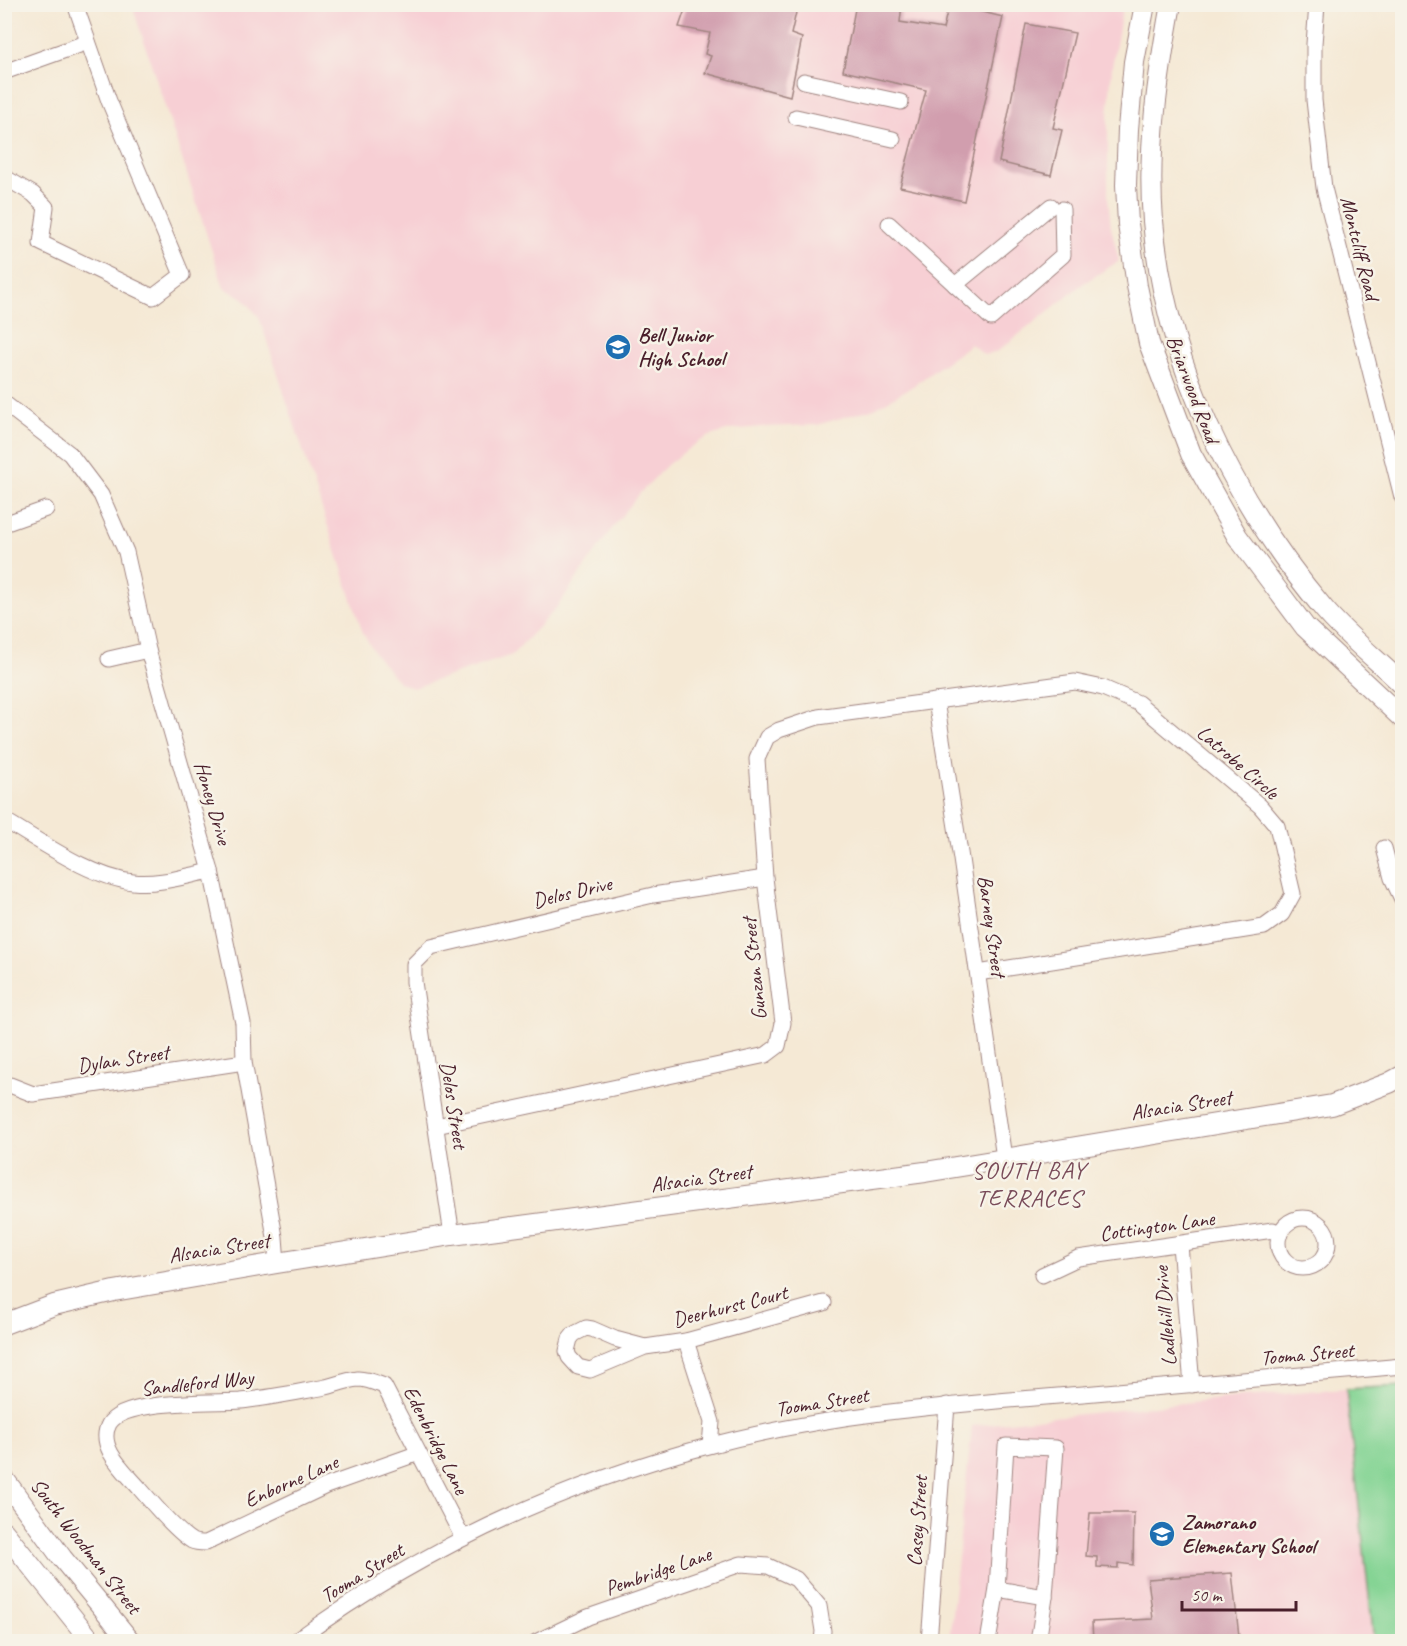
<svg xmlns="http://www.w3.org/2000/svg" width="1407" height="1646" viewBox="0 0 1407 1646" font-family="Caveat,sans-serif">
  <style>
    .built { fill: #f7cfd4 }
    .green { fill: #85d494; stroke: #687a60; stroke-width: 1.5 }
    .building { fill: #d19eae }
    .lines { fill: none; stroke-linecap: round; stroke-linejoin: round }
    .minor-casing { stroke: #a08480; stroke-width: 17 }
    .major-casing { stroke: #a08480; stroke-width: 22 }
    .minor { stroke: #fff; stroke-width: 15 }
    .major { stroke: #fff; stroke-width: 20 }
    .labels { text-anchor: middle; stroke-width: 5; stroke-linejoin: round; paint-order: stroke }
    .street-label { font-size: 21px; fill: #4a1f2b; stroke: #f7f3e8 }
    .poi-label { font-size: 21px; font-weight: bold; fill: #4a1f2b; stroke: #f7f3e8; text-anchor: start }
    .quarter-label { font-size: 24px; letter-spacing: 1.5px; fill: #794b59; stroke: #f7f3e8 }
  </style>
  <rect width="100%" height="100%" fill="#f7f3e8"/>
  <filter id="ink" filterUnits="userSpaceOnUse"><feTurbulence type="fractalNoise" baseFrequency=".0167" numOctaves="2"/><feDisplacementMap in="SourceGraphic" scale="12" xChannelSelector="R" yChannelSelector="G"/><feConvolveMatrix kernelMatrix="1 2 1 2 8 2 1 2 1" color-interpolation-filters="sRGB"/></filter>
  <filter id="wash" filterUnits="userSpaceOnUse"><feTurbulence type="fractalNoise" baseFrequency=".008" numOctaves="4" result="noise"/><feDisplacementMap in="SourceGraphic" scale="24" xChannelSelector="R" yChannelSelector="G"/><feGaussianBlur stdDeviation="1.35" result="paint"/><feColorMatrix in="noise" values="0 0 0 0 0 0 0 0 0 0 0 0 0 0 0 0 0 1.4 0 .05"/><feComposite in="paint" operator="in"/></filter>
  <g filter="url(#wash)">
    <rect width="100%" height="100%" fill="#f5e9d5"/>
    <g class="built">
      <path d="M132,5H1123L1112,67L1108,116V197L1111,227L1119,261L1084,283L998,351L984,355L971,344L913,386L875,408L817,425L761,427L730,430L707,437L692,446L668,464L641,492L616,523L557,607L512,655L413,688L400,683L391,673L376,655L363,633L259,317L242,297L224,288Z"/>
      <path d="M1346,1389L1374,1641L949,1642L972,1426L1229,1398Z"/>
    </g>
    <path class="green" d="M1402,1386V1641H1374L1346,1389Z"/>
    <g id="blocks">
      <g class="building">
        <path d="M687,4H798L791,34L802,38L790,96L705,73L711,56L705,54L710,33L679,27Z"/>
        <path d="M856,4H902L900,22L943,29L949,4L1003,17L964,201L900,187L926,90L843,71Z"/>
        <path d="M1026,24L1075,33L1053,128L1062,130L1051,175L999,162Z"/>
        <path d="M1090,1513H1134L1133,1565L1118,1563V1568L1097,1567V1557L1086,1556Z"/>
        <path d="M1232,1573L1239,1637L1183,1641H1093L1092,1622L1153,1619L1148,1579Z"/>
      </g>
    </g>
  </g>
  <g filter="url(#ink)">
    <use href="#blocks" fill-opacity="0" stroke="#a08480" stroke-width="1.5"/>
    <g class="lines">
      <g class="minor-casing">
        <g id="minor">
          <path d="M1317,4L1314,44V100L1324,188L1402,497"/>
          <path d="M4,72L88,42"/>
          <path d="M804,81L901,102"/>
          <path d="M796,117L893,139"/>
          <path d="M4,177L33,194L46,207L41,243L153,297L182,275L109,101L75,4"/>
          <path d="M889,224L991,318L1063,255L1062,209"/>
          <path d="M955,285L1051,206"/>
          <path d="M4,403L70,454L101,495L126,552L148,650L211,871L243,1023L244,1062L275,1237L277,1263"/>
          <path d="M4,524L46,509"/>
          <path d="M109,659L148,650"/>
          <path d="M936,701L961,859L1004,1158"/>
          <path d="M4,820C42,842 90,877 133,882C159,885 185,876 211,871"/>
          <path d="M1384,848L1392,878L1402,899"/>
          <path d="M10,1085L33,1094L244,1062"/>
          <path d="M436,1126L766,1055L778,1046L783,1023L765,878L757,759L767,737L779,730L818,717L1075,682L1103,688L1138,703L1260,806L1277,826L1293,894L1282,914L1264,927L978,973"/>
          <circle cx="1303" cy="1243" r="25"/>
          <path d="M452,1235L414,982V964L431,947L653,895L765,878"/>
          <path d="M1180,1245L1192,1385"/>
          <path d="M1042,1275L1078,1258L1273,1230L1280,1234"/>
          <path d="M686,1341L712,1422L710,1445"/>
          <path d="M645,1347L615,1339L592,1329L586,1328L574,1334L570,1339L567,1351L569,1357L578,1367L590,1370L645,1347L686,1341L824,1303"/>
          <path d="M419,1453L326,1486L206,1543C201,1543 196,1543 192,1541C177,1532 153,1504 141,1490C127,1473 96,1448 109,1424C123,1399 214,1403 241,1401C270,1398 298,1392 326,1387C337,1384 347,1380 358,1379C367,1379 376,1383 384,1386L463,1538"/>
          <path d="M997,1589L1045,1597"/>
          <path d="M294,1642C419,1551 559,1485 708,1446C830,1413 957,1404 1083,1394C1190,1385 1296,1376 1402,1366"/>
          <path d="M536,1642L588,1617L741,1564L768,1566L796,1579L819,1606L823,1631L822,1642"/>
          <path d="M929,1642L947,1405"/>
          <path d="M988,1642L997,1589L1006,1446L1056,1448L1045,1597L1038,1642"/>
        </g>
      </g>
      <g class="major-casing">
        <g id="major">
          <path d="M1145,4L1134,62L1128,129L1126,185L1128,224L1137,286L1149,343L1191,454L1237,536L1305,627L1402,718"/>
          <path d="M1171,4C1158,75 1147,148 1153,221C1165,363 1233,501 1324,609C1346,635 1377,660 1402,684"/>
          <path d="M4,1324L54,1305L114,1291L277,1263L452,1235L925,1172L1332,1105L1389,1083L1402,1076"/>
          <path d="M4,1479L62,1558L131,1642"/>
          <path d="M4,1532L92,1642"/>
        </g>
      </g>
      <use href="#minor" class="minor"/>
      <use href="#major" class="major"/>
    </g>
  </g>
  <defs>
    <g id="school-disc" transform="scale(1.35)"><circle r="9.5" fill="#1f6fb2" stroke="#f7f3e8"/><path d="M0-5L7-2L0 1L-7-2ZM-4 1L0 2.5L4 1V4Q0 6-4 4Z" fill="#fff"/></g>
  </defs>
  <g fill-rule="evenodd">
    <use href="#school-disc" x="618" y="347"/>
    <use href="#school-disc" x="1162" y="1534"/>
  </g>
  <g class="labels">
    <g class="street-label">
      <text transform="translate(1360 248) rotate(76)" y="7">Montcliff Road</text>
      <text transform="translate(1193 389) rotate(69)" y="7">Briarwood Road</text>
      <text transform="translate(1238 762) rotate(41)" y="7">Latrobe Circle</text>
      <text transform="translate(213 803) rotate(74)" y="7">Honey Drive</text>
      <text transform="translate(572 892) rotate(-13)" y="7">Delos Drive</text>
      <text transform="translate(992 926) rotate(82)" y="7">Barney Street</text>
      <text transform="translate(754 969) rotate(-96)" y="7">Gunzan Street</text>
      <text transform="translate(123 1059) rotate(-9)" y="7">Dylan Street</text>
      <text transform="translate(454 1105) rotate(81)" y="7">Delos Street</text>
      <text transform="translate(1181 1105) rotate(-9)" y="7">Alsacia Street</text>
      <text transform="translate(701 1178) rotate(-8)" y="7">Alsacia Street</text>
      <text transform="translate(1157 1226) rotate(-8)" y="7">Cottington Lane</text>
      <text transform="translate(219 1248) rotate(-9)" y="7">Alsacia Street</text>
      <text transform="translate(730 1306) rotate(-14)" y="7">Deerhurst Court</text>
      <text transform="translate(1165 1316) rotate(-95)" y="7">Ladlehill Drive</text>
      <text transform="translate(1307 1354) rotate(-5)" y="7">Tooma Street</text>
      <text transform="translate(197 1383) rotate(-6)" y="7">Sandleford Way</text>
      <text transform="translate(822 1402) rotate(-9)" y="7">Tooma Street</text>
      <text transform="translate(436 1440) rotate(63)" y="7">Edenbridge Lane</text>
      <text transform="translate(291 1481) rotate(-24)" y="7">Enborne Lane</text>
      <text transform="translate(917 1521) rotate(-86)" y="7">Casey Street</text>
      <text transform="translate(86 1546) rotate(52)" y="7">South Woodman Street</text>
      <text transform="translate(658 1571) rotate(-19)" y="7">Pembridge Lane</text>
      <text transform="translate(362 1573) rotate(-32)" y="7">Tooma Street</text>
    </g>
    <g class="poi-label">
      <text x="638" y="342">Bell Junior<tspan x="638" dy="24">High School</tspan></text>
      <text x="1182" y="1529">Zamorano<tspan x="1182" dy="24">Elementary School</tspan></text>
    </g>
    <g class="quarter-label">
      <text x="1029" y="1178">SOUTH BAY<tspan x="1029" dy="28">TERRACES</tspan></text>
    </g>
  </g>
  <rect width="1407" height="1646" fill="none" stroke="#f7f3e8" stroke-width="24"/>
  <path d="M1182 1601v9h114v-9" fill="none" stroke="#4a1f2b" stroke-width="3"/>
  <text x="1191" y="1601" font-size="18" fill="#4a1f2b" stroke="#f7f3e8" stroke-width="4.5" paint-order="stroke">50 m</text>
</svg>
